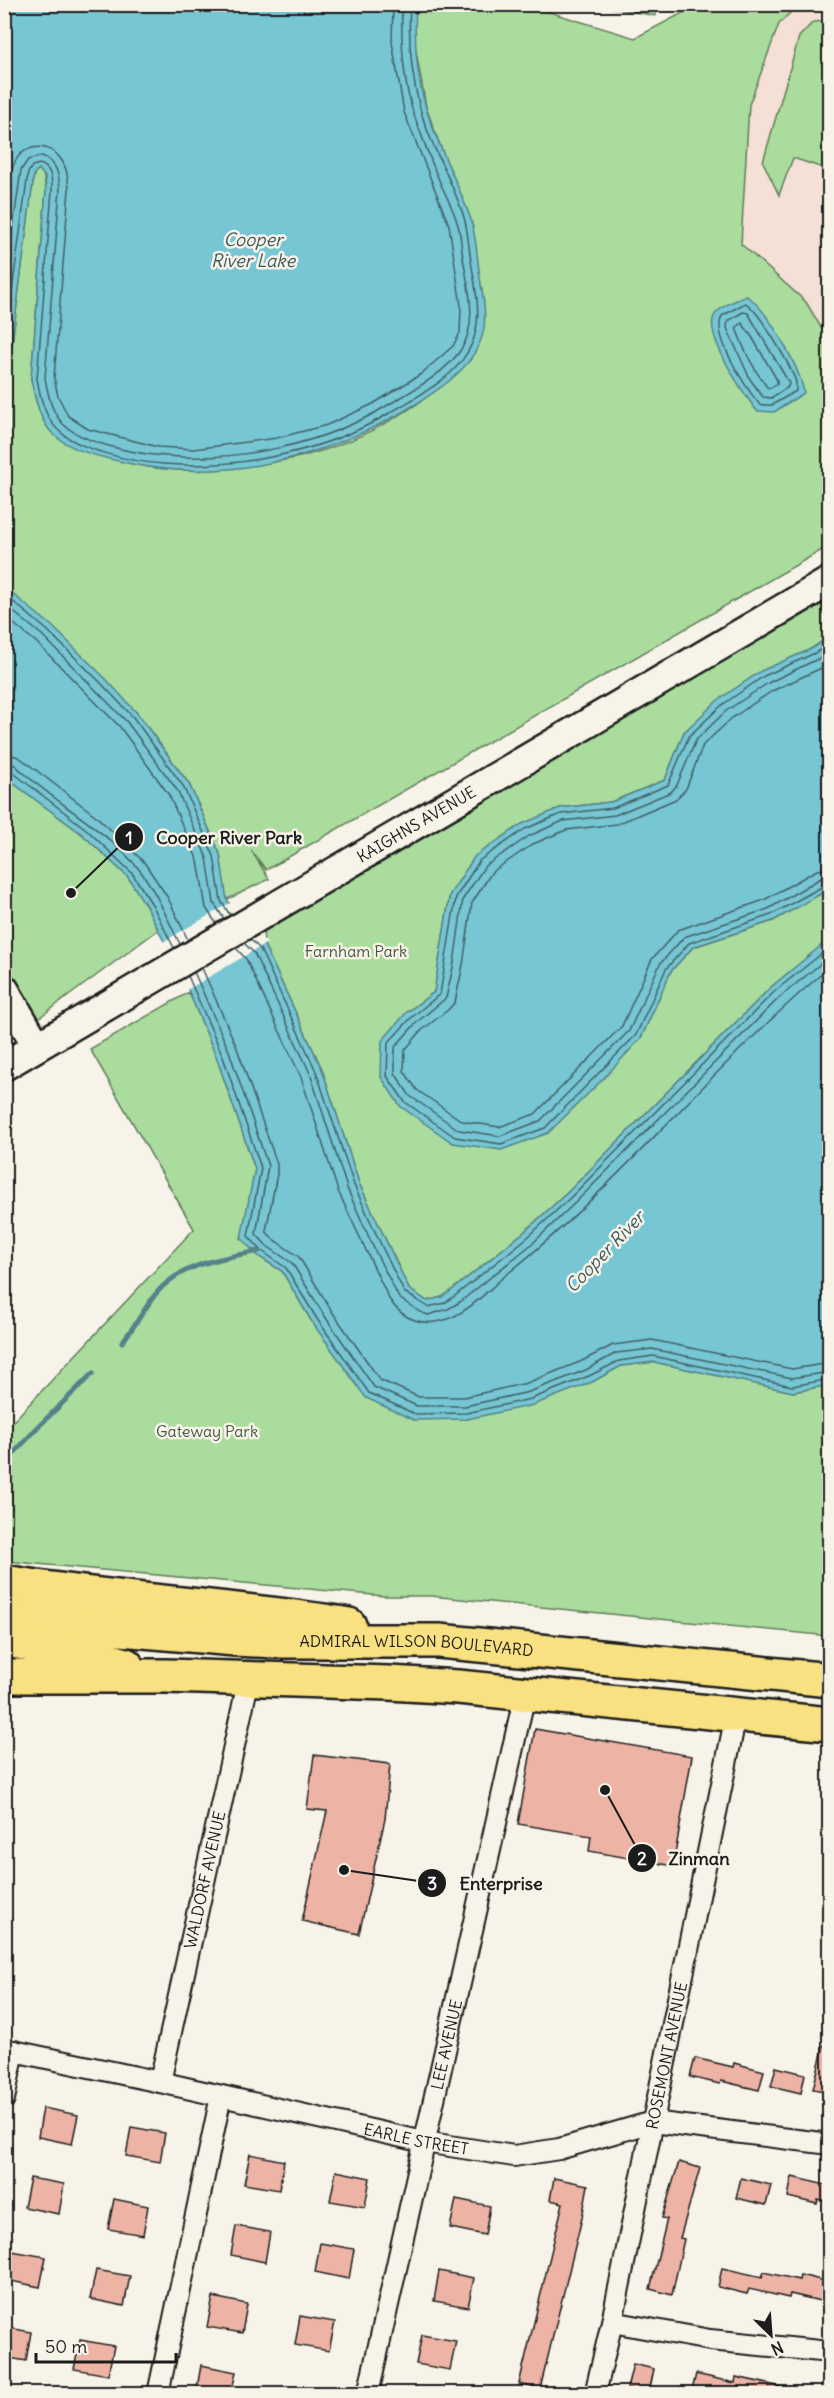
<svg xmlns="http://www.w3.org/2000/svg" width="834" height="2398" viewBox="0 0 834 2398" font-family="Delius,sans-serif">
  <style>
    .built { fill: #f4e0d4 }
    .green { fill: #a9dc9d; stroke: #627c5c; stroke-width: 1.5 }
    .water { fill: #77c6d4; stroke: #53828a; stroke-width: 1.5 }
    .pier { fill: #f7f3e8 }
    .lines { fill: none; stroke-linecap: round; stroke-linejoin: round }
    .shore { stroke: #406066; stroke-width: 1.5 }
    .stream { stroke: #53828a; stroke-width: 5 }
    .building { fill: #edb4a6; stroke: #1c1c1c; stroke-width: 1.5 }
    .street-casing { stroke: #1c1c1c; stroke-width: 24 }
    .secondary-casing { stroke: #1c1c1c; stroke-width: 33 }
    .highway-casing { stroke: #1c1c1c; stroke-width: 38 }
    .street { stroke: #f7f3e8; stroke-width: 20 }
    .secondary { stroke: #f7f3e8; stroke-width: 28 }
    .highway { stroke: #f9e181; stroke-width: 33 }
    .labels { text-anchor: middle; stroke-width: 5; stroke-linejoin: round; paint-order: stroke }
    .street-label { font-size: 16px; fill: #1c1c1c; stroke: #f7f3e8 }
    .park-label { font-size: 16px; fill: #465643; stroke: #f7f3e8 }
    .water-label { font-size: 18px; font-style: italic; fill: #3c585c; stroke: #f7f3e8 }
    .leader { fill: none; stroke: #1c1c1c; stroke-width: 2 }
    .callout-dot { fill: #1c1c1c; stroke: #f7f3e8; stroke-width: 2 }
    .mark-label { font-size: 18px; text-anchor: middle; font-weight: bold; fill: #fff }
    .callout-label { font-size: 18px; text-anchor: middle; font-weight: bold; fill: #1c1c1c; stroke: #f7f3e8; stroke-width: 5; stroke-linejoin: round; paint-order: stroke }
  </style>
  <rect width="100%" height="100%" fill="#f7f3e8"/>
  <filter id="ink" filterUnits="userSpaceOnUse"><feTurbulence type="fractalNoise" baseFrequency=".0167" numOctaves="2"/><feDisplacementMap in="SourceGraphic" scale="12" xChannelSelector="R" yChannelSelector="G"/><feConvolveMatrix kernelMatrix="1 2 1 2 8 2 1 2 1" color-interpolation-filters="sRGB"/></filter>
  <g filter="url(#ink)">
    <path class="built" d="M798,5H829V341L806,302L741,244L749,105L779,24Z"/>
    <g class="green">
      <path d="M416,5H526L635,38L698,5H807H798L779,24L749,105L741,244L806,302L829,341V546L266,870L251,850L269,879L226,900L220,854L189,784L137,713L5,587V502L10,483L9,403L6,375L12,343L34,174L39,169L43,172L46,190L31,379C34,394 40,423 53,433C65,442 85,447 99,453C147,473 195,473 246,466C265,463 285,461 304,456C366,440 427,404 471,359L445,159L426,107L414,40Z"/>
      <path d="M599,5L659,4V5L655,16Z"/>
      <path d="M826,21L830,23L829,170L793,158L779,195L763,162L799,37L813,22Z"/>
      <path d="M829,581V637L684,732L665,780L611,802L560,808L450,894L434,992L406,1013L641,1038L671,971L693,947L773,921L829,889L830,939L771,987L567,1193L524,1232L452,1290L442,1297L427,1301L409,1289L359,1183L322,1069L264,945L262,913Z"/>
      <path d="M4,774L13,783L82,834L128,877L148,909L158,930L36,1020L5,961Z"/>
      <path d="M189,992L216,1056L255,1169L242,1238L258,1256L282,1271L312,1322L592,1382L621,1366L654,1362L793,1392L829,1385V1636L431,1596H384L5,1561L4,1431L194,1229L90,1049Z"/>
    </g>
    <g class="water">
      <path d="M5,4L416,5C414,38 416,75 426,108C437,145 457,180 470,217C477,237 477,262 481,284C484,302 488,324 480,342C469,370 441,388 416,404C327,459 218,487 114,460C93,455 68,449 52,433C39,419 35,397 31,379L46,190L45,177L39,169L34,174L12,343L6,375L9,403L10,483L5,502Z"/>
      <path d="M747,296C768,310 800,368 804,393L774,412L757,411C744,394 708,341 713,319C716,307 737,300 747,296Z"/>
      <path d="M4,587L51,625L104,677L137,713L189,784L220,854L227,900L249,929L264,945L322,1069L359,1183L409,1289L427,1301L442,1297L452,1290L524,1232L567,1193L771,987L829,939V1385L793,1392L654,1362L621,1366L592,1382L533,1405L467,1419L414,1420L366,1398L312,1322L282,1271L258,1256L241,1238L255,1169L216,1056L189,992L148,909L128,877L82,834L13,783L5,774Z"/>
      <path d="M829,637V889L773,921L693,947L671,971L641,1038L603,1079L548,1133L501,1150L453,1143L400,1106L381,1077L382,1041L406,1013L434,992L450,894L475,856L522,824L560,808L611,802L665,780L684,732L718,700L761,671L813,648Z"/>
    </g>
    <path class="pier" d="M232,902L251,928L267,943L185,991L161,943Z"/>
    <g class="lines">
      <g class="shore">
        <path d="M4,225C7,208 7,179 14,164C22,145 47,141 60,158C67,167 68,178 69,189L54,378L58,396L68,416L88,429L158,447L194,449L277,438L327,425L373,404L421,374L453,346L460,333L461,306L449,225L404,112L392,42L393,4"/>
        <path d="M4,293L21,170L28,160L42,156C57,162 59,175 60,189L45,378C48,394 51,412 63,424C84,444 137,454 166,456C239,462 326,444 388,405C413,390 443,375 460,351C479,324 468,287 463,258C461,246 461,233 457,222C453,208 445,194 439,180C430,159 421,134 413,112C403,81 401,37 402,4"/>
        <path d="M745,303C758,308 791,367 796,382V391L772,405H760C747,389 711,336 722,316Z"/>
        <path d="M743,312L748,313L789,383L788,387L771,398L763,397L750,379L727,328L728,321Z"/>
        <path d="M742,323L752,337L777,380V384L770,388L767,387C754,370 743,348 736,328Z"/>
        <path d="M4,351L28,173L32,166L40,164C52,168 52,179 52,190L37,379C40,395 44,416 57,429C77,450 133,462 163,464C239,469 327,452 393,411C418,396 452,379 467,353C485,325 476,292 471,261C469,248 468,234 465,221C455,184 429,145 420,108C411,74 408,39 410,4"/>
        <path d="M4,594L47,630L99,681L133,717L183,786L214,856L221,901L230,915"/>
        <path d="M4,604L42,635L127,722L177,790L207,858L214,903L224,919"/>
        <path d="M4,616L36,642L120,727L169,795L198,861L206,908L216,923"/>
        <path d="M830,644L815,653L764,676L722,705L689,736L668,785L613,808L561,814L525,829L480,860L456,897L440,994L411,1018L388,1043L387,1076L405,1102L455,1137L501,1144L545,1128L636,1035L666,969L689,943L771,915L825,885L830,884"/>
        <path d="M830,653L768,683L726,711L696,740L677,785L671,792L615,815L563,821L529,836L485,866L463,899L454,963L446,998L416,1023L395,1047V1073L410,1096L459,1130L500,1136L540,1121L629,1031L660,964L684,937L768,909L821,878L830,877"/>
        <path d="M830,664L772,691L732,718L703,745L686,789L676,799L617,824L566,830L533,844L492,872L472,903L463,965L455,1002L448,1010L422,1030L405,1050L404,1071L417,1090L462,1121L499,1127L535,1114L622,1026L652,959L678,930L764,900L817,870L830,868"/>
        <path d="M4,753L19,757L96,816L144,862L168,898L188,940"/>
        <path d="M4,762L15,765C53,802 102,826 138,868C156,890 167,919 180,944"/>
        <path d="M4,770L11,771L86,829L132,873L153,906L174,948"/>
        <path d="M251,940L260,949L316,1071L354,1185L383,1249L404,1292L428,1307L445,1303L456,1295L528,1237L571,1197L775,991L830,947"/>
        <path d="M244,943L254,953L310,1073L347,1188L376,1253L399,1298L420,1312L428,1315L448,1309L460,1302L533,1243L576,1202L780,997L830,956"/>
        <path d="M236,948L246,959L301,1077L338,1191L389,1299C403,1321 425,1327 448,1319C470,1311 489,1289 506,1275C623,1182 715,1063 830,967"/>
        <path d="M202,968L237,1048L277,1164V1174L266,1231L273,1239L299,1257L331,1310L380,1380L419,1397H464L527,1383L582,1361L613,1345L652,1340L792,1369L830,1363"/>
        <path d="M194,972L229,1051L268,1166L256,1234L267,1246L292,1263L324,1315L374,1387L417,1406H465L529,1392L586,1370L616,1353L652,1349L792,1378L830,1372"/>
        <path d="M188,976L222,1054L261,1168L248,1236L262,1251L286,1268L317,1319L369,1393L415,1414L466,1413L531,1399L589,1376L619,1361L653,1356L792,1386L830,1379"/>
      </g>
      <g class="stream">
        <path d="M122,1342C134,1328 143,1311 154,1296C179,1264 221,1258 259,1251"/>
        <path d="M4,1464L38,1427L93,1373"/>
      </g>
    </g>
    <g class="building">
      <path d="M535,1729L692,1756L673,1866L589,1851L591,1836L518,1824Z"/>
      <path d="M314,1755L390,1764L385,1819L359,1934L302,1921L327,1811L307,1809Z"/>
      <path d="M824,2045L830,2046V2092L813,2089Z"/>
      <path d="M695,2058L733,2067L734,2063L764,2071L759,2090L721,2081L720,2084L690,2077Z"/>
      <path d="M776,2067L805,2074L801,2093L771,2086Z"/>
      <path d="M43,2108L78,2115L72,2144L38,2137Z"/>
      <path d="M131,2127L165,2133L160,2162L126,2156Z"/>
      <path d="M250,2154L284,2161L279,2190L244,2184Z"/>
      <path d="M679,2162L700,2168L680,2238L684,2239L672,2295L650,2289L667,2219L662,2218Z"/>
      <path d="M336,2171L370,2178L365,2207L330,2201Z"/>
      <path d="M792,2177L830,2186V2203L818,2200L817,2204L788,2197Z"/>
      <path d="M30,2178L64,2184L59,2214L24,2207Z"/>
      <path d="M554,2178L588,2185L582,2218L540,2389L519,2384L563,2203L550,2200Z"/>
      <path d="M741,2178L771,2185L766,2205L736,2198Z"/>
      <path d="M114,2199L148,2206L143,2235L108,2229Z"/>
      <path d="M456,2199L490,2206L485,2235L450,2228Z"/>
      <path d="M236,2226L270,2232L265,2262L231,2255Z"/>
      <path d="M320,2243L354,2249L349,2279L315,2272Z"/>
      <path d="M12,2251L46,2257L40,2287L6,2280Z"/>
      <path d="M722,2268L762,2277L764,2272L799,2280L800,2275L829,2282L825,2302L790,2294L789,2298L749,2289L747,2294L718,2287Z"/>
      <path d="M96,2270L130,2276L124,2306L90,2299Z"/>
      <path d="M439,2271L474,2278L468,2307L434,2301Z"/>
      <path d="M213,2297L247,2304L242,2333L207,2327Z"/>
      <path d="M300,2316L335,2322L329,2351L295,2345Z"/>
      <path d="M4,2327L31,2332L26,2361L4,2357Z"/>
      <path d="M422,2335L456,2341L450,2370L416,2364Z"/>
      <path d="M80,2340L114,2346L108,2375L74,2369Z"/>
      <path d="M633,2364L654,2369L649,2393L627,2388Z"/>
      <path d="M201,2365L236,2372L231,2394H196Z"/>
      <path d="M696,2374L735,2383L736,2377L782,2387L781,2394H691Z"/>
    </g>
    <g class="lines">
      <g class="street-casing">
        <g id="street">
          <path id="s1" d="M4,2049L160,2082L424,2142L514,2156L559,2149L652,2122L830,2144"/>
          <path id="s2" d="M160,2082L249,1678"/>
          <path d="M4,2099L14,2051"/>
          <path d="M612,2322L710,2340L830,2352"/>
          <path d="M158,2394L221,2096"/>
          <path id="s3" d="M368,2394L525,1694"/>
          <path id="s4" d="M595,2394L612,2322L736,1715"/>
        </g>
      </g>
      <g class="secondary-casing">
        <g id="secondary">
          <path d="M4,989L37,1046"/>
          <path id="s5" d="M4,1066L830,581"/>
        </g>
      </g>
      <g class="highway-casing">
        <g id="highway">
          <path d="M4,1582C119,1601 235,1606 349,1625"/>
          <path id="s6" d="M4,1615L98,1627L235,1639L276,1641H439L830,1680"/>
          <path d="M4,1640L78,1651L126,1665"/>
          <path d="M4,1676H166L389,1683L458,1687L830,1724"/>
        </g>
      </g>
      <use href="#street" class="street"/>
      <use href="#secondary" class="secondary"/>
      <use href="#highway" class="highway"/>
    </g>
  </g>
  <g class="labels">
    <g class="street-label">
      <text dy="6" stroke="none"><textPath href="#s5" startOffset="478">KAIGHNS AVENUE</textPath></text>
      <text dy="6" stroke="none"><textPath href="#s6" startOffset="414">ADMIRAL WILSON BOULEVARD</textPath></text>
      <text dy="6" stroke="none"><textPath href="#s2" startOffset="207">WALDORF AVENUE</textPath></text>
      <text dy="6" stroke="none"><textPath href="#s3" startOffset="358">LEE AVENUE</textPath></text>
      <text dy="6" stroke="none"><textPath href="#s4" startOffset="346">ROSEMONT AVENUE</textPath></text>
      <text dy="6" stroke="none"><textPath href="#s1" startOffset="422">EARLE STREET</textPath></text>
    </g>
    <g class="park-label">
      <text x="356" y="957">Farnham Park</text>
      <text x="207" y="1437">Gateway Park</text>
    </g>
    <g class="water-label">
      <text x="253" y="246">Cooper<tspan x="253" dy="21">River Lake</tspan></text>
      <text transform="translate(605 1252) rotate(-46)" y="6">Cooper River</text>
    </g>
  </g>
  <path class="leader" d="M71 893L129 837M605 1790L642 1858M344 1870L432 1883"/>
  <g class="callout-dot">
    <circle cx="71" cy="893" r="6"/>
    <circle cx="605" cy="1790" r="6"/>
    <circle cx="344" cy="1870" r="6"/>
    <circle cx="129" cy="837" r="15"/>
    <circle cx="642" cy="1858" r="15"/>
    <circle cx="432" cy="1883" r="15"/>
  </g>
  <g class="mark-label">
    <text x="129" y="844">1</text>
    <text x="642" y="1865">2</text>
    <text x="432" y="1890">3</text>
  </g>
  <g class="callout-label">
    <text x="229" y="844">Cooper River Park</text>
    <text x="699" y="1865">Zinman</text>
    <text x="501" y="1890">Enterprise</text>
  </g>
  <rect width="834" height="2398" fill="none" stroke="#f7f3e8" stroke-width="24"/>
  <rect x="12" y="12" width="810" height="2374" fill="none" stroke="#1c1c1c" stroke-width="2" filter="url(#ink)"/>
  <g transform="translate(771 2335) rotate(155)" stroke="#f7f3e8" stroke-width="4.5" paint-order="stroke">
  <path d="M0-4.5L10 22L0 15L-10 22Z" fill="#1c1c1c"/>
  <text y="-9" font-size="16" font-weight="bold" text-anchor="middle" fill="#1c1c1c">N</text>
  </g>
  <path d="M36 2353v9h140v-9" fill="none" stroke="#1c1c1c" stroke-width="3"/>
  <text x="45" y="2353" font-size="18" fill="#1c1c1c" stroke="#f7f3e8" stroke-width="4.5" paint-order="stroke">50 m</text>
</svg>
